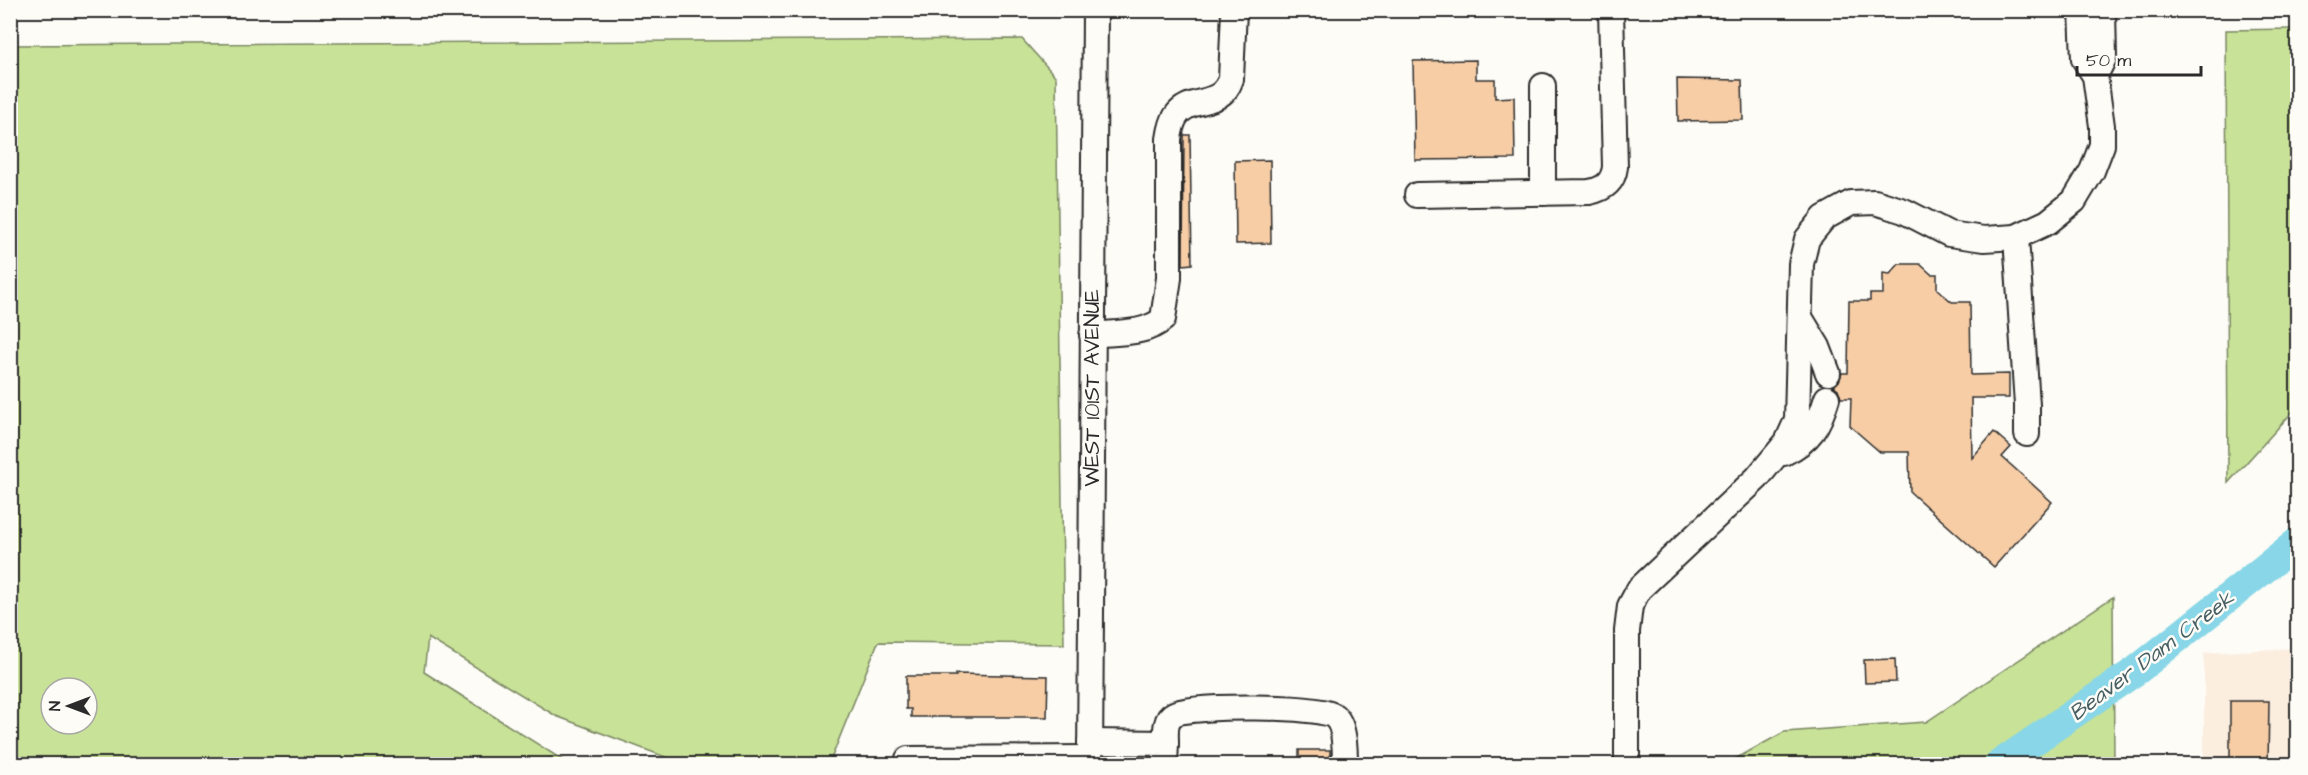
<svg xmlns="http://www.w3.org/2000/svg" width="2308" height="775" viewBox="0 0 2308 775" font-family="'Architects Daughter',sans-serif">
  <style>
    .built { fill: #fbeedf }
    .green { fill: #c8e298; stroke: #7a8662; stroke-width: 1.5; fill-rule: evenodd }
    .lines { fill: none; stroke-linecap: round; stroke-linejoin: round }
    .river { stroke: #88d6e7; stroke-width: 30 }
    .building { fill: #f7cda6; stroke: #2b2b2b; stroke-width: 1.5 }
    .minor-casing { stroke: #2b2b2b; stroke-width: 28 }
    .minor { stroke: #fdfcf7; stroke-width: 24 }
    .labels { text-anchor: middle; stroke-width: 5; stroke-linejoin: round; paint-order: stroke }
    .street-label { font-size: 21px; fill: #2b2b2b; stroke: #fdfcf7 }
    .water-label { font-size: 22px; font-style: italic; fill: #475e63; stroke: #fdfcf7 }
  </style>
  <rect width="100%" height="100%" fill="#fdfcf7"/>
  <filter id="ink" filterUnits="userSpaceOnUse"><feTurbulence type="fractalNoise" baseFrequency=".0167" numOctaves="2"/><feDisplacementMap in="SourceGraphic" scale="12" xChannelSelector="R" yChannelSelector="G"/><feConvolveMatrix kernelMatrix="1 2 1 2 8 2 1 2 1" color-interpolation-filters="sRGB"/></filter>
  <g filter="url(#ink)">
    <path class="built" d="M2297,648V764H2204V653Z"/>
    <g class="green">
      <path d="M2298,29L2297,407L2228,483L2226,30Z"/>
      <path d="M1022,39L1056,77L1064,644L878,642L831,759L809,764H684L556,716L428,638L424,672L569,764H11V45ZM51,688H87V724H51Z"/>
      <path d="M2113,597L2114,764H1726L1784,732L1926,722Z"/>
    </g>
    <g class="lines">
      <path class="river" d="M2000,764L2137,670L2298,542"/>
    </g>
    <g class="building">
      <path d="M1476,60V79H1495V98L1514,97L1515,159L1415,160L1413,61Z"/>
      <path d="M1677,79L1742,80L1743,120L1678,121Z"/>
      <path d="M1184,135H1190L1192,264L1183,265Z"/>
      <path d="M1270,160L1271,243L1236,244L1235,161Z"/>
      <path d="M1899,264H1920L1931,274H1937V289L1952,302H1970L1971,375L2009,374V398H1971L1972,458L1994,432L2011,447L2002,457L2052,502L1994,567L1910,492L1909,452H1880L1850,426L1851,398H1841L1838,389L1834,386L1839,381L1842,373H1848L1849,301H1870V294H1883V273L1890,274Z"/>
      <path d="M1895,659L1896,682L1865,683L1864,660Z"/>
      <path d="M956,674L1048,676L1047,717H911V709H906V676H956Z"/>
      <path d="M2230,701H2269L2268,765H2230Z"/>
      <rect x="1299" y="750" width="31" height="15"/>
    </g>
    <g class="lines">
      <g class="minor-casing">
        <g id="minor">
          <path d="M2095,76L2104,58L2103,10"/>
          <path d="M1543,86V193"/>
          <path d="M1417,195L1589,192C1604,189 1613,183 1615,167L1611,10"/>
          <path d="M2016,237L2027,405V434"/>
          <path d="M1801,319L1818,347L1828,373"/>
          <path d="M1092,335C1115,332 1145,335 1163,319L1169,278V139C1170,132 1172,122 1176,116C1190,95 1221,109 1231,79L1234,10"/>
          <path d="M1784,453C1811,440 1819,425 1827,398"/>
          <path d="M1090,742L1166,743L1165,764"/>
          <path d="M1166,743C1166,734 1164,719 1174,714C1189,705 1321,705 1334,716C1345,724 1345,752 1345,764"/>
          <path d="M908,759L1090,758"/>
          <path d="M1090,764L1095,10"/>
          <path d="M1627,764V631L1630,606L1639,589L1757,478L1787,442L1797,420L1801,264L1807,239L1824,218L1851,203L1875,202L1904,211L1949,234L1984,239L2016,237L2048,222L2074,201L2092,171L2102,145V126L2095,76L2084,59L2082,10"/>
        </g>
      </g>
      <use href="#minor" class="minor"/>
    </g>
  </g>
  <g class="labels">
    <g class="street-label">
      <text transform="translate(1092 388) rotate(-90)" y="7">WEST 101ST AVENUE</text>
    </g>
    <g class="water-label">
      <text transform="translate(2151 655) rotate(-37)" y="8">Beaver Dam Creek</text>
    </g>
  </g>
  <rect width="2308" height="775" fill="none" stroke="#fdfcf7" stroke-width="36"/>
  <rect x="18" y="18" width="2272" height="739" fill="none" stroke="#2b2b2b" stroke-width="2" filter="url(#ink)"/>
  <g transform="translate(69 706) rotate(270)"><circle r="28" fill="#fdfcf7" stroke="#a9a8a5" stroke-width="1.5"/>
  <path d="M0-4.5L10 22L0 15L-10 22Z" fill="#2b2b2b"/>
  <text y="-9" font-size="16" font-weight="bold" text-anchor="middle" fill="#2b2b2b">N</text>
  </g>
  <path d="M2077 66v9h124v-9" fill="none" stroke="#2b2b2b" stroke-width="3"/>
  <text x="2086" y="66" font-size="18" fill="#2b2b2b" stroke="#fdfcf7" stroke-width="4.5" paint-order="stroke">50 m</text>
</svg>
